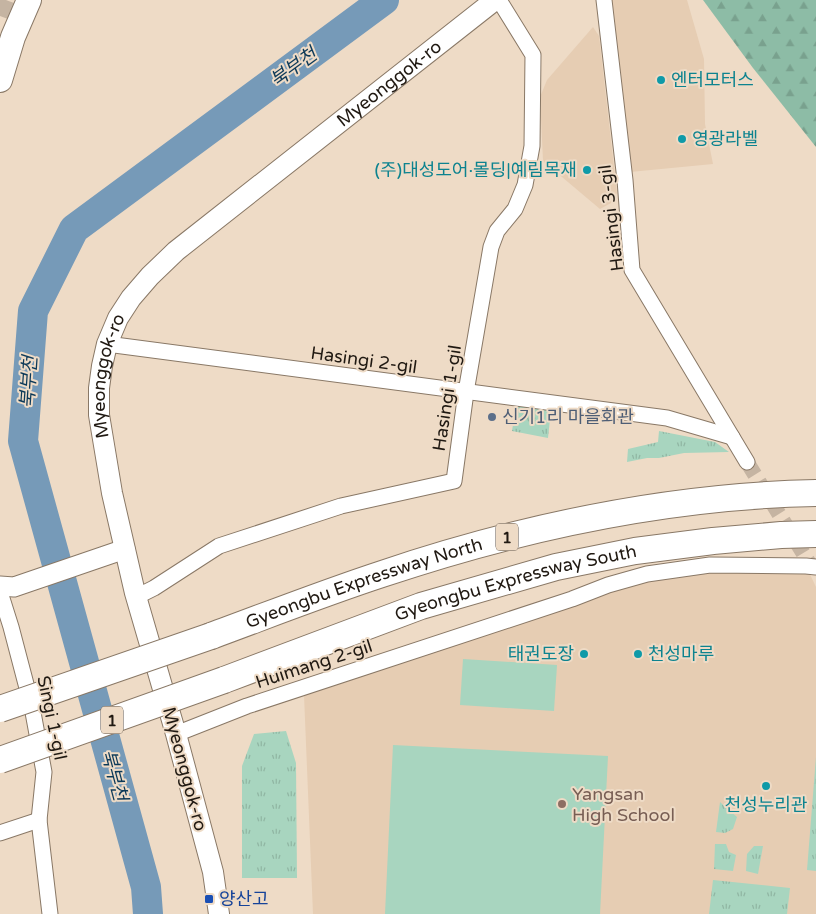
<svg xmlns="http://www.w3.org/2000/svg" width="816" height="914" viewBox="0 0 816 914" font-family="'Varela Round','Noto Sans KR',sans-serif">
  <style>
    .built { fill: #e6cdb3 }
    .grass { fill: url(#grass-tufts) }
    .forest { fill: url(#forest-firs) }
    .garden { fill: #a8d5bf }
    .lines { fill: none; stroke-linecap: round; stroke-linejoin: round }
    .river { stroke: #769ab8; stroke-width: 30 }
    .minor-tunnel { stroke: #c5b4a2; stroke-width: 15; stroke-dasharray: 15 8; stroke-linecap: butt }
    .trunk-tunnel { stroke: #c5b4a2; stroke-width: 24; stroke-dasharray: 24 12; stroke-linecap: butt }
    .minor-casing { stroke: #897866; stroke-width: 17 }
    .tertiary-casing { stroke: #897866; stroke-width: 21 }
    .secondary-casing { stroke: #897866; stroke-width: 22 }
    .trunk-casing { stroke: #897866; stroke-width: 26 }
    .motorway-casing { stroke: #897866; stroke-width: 28 }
    .minor { stroke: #fff; stroke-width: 15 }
    .tertiary { stroke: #fff; stroke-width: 19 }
    .secondary { stroke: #fff; stroke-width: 20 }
    .trunk { stroke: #fff; stroke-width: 24 }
    .motorway { stroke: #fff; stroke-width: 26 }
    .motorway-bridge-casing { stroke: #897866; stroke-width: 28; stroke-linecap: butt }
    .motorway-bridge { stroke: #fff; stroke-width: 26 }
    .culture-dot { fill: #0f9aa8; stroke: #eedbc6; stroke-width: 2 }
    .service-dot { fill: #5c6f8a; stroke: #eedbc6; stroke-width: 2 }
    .education-dot { fill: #8d6e63; stroke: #eedbc6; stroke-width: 2 }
    .transit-dot { fill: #1a4fb4; stroke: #eedbc6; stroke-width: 2 }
    .labels { text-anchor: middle; stroke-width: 4; stroke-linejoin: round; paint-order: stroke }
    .shield { fill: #eedbc6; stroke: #5e5348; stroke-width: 1 }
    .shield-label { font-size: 16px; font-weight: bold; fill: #201912 }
    .culture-label { font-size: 18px; fill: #0d838f; stroke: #eedbc6; text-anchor: start }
    .street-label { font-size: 18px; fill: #201912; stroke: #eedbc6 }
    .service-label { font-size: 18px; fill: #4e5e75; stroke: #eedbc6; text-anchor: start }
    .education-label { font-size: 18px; fill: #785e54; stroke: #eedbc6; text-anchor: start }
    .transit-label { font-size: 18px; fill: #164399; stroke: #eedbc6; text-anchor: start }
    .water-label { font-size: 19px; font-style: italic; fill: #0c3958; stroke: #eedbc6 }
  </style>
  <defs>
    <pattern id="grass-tufts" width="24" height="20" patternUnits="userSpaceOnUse" patternTransform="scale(1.25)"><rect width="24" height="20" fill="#a8d5bf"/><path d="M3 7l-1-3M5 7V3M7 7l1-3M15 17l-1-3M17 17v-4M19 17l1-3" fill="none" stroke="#90b6a3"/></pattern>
    <pattern id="forest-firs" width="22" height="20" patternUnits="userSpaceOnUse" patternTransform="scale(1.25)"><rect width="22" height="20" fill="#8dbca6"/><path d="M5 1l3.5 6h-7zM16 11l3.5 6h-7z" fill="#79a18e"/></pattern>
  </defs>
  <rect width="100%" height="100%" fill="#eedbc6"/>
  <g class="built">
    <path d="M612,0H687L704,59L705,124L713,164L630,172Z"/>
    <path d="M593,27L599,36L617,193L611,203L600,209L543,161L540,97L547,80Z"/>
    <path d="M806,566L816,587V914H313L304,695L640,581L702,571Z"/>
  </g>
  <g class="grass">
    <path d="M516,405L551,410L548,438L512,431Z"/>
    <path d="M659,431L715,442L729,452L684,453L659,458H647L627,462L628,449L658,442Z"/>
    <path d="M286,731L296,763L297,878H242V766L254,734Z"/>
    <path d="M816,757V871L807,870Z"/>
    <path d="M720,802L737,817L733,829L725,833L716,832Z"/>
    <path d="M715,844H726L729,852L736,855L733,871L714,869Z"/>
    <path d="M754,846H763L758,874L746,871L747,854Z"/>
    <path d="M713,880L790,888L787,914H709Z"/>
  </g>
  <path class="forest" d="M703,0H816V147L753,68Z"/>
  <g class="garden">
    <path d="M463,659L557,665L554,711L460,705Z"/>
    <path d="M393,745L608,756L600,914H385Z"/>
  </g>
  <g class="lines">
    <path class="river" d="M148,914L146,887L23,441L33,311L74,229L384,0"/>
    <path class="minor-tunnel" d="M747,462L811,566"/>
    <path class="trunk-tunnel" d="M0,16L6,0"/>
    <g class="minor-casing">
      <g id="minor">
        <path d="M604,0L625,180L632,270L747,462"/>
        <path d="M107,344L667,418L732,437"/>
        <path d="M0,592L11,627L32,707L44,772L39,820L50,914"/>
        <path d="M136,597L154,588L219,546L341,506L454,481L466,392L491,247L497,231L515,209L525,185L532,146L533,55L499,0"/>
        <path d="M176,734L247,706L572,599L608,585L647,574L710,565L806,566L816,567"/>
        <path d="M0,833L39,820"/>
      </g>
    </g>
    <g class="tertiary-casing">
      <path id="tertiary" d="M0,586L14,587L125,549"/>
    </g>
    <g class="secondary-casing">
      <g id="secondary">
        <path id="s1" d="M219,914L213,872L176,734L135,593L112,493L99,415V388L102,366L107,344L118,318L131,298L150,276L176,251L495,0"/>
      </g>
    </g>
    <g class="trunk-casing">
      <path id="trunk" d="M0,80L13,37L29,0"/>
    </g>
    <g class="motorway-casing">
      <g id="motorway">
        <path id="s2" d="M211,636C268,615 324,593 382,574C522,527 668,496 816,493"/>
        <path id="s3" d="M224,680L421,606L556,567L635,551L713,541L781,535L816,534"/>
      </g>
    </g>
    <use href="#minor" class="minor"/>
    <use href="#tertiary" class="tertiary"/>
    <use href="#secondary" class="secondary"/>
    <use href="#trunk" class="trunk"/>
    <use href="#motorway" class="motorway"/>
    <g class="motorway-bridge-casing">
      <g id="motorway-bridge">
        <path d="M0,709L211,636"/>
        <path d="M0,760L224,680"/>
      </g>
    </g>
    <use href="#motorway-bridge" class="motorway-bridge"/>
  </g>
  <g class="culture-dot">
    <circle cx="661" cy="80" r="5"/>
    <circle cx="682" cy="139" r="5"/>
    <circle cx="587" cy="170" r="5"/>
    <circle cx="584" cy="654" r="5"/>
    <circle cx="638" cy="654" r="5"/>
    <circle cx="766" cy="786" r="5"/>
  </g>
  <circle class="service-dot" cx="492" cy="417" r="5"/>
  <circle class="education-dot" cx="562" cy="804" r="5"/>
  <rect class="transit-dot" x="204" y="894" width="10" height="10" rx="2.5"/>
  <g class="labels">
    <g class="shield">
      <rect x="496" y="523.5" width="22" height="27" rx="4"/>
      <rect x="101" y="706.5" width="22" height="27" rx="4"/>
    </g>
    <g class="shield-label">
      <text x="507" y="543">1</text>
      <text x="112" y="726">1</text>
    </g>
    <g class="culture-label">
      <text x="671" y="86">엔터모터스</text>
      <text x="692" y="145">영광라벨</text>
      <text x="577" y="176" text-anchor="end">(주)대성도어·몰딩|예림목재</text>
      <text x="574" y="660" text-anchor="end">태권도장</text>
      <text x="648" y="660">천성마루</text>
      <text x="766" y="811" text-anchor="middle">천성누리관</text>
    </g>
    <g class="street-label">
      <text dy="6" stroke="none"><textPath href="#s1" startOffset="974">Myeonggok-ro</textPath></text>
      <text transform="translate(611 218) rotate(-97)" y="6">Hasingi 3-gil</text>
      <text transform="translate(364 360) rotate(8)" y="6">Hasingi 2-gil</text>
      <text dy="6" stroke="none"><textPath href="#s1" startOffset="554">Myeonggok-ro</textPath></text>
      <text transform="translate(447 398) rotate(-81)" y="6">Hasingi 1-gil</text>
      <text dy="6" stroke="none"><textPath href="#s2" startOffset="162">Gyeongbu Expressway North</textPath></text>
      <text dy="6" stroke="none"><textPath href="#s3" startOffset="308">Gyeongbu Expressway South</textPath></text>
      <text transform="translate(314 664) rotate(-18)" y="6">Huimang 2-gil</text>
      <text transform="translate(52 718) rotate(78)" y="6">Singi 1-gil</text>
      <text transform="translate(185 769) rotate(75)" y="6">Myeonggok-ro</text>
    </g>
    <g class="service-label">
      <text x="502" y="423">신기1리 마을회관</text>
    </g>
    <g class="education-label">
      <text x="572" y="800">Yangsan<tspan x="572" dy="21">High School</tspan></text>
    </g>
    <g class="transit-label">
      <text x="219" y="905">양산고</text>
    </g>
    <g class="water-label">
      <text transform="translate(293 67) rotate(-36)" y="7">북부천</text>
      <text transform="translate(28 382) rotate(-86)" y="7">북부천</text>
      <text transform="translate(115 775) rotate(75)" y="7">북부천</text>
    </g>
  </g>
</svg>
